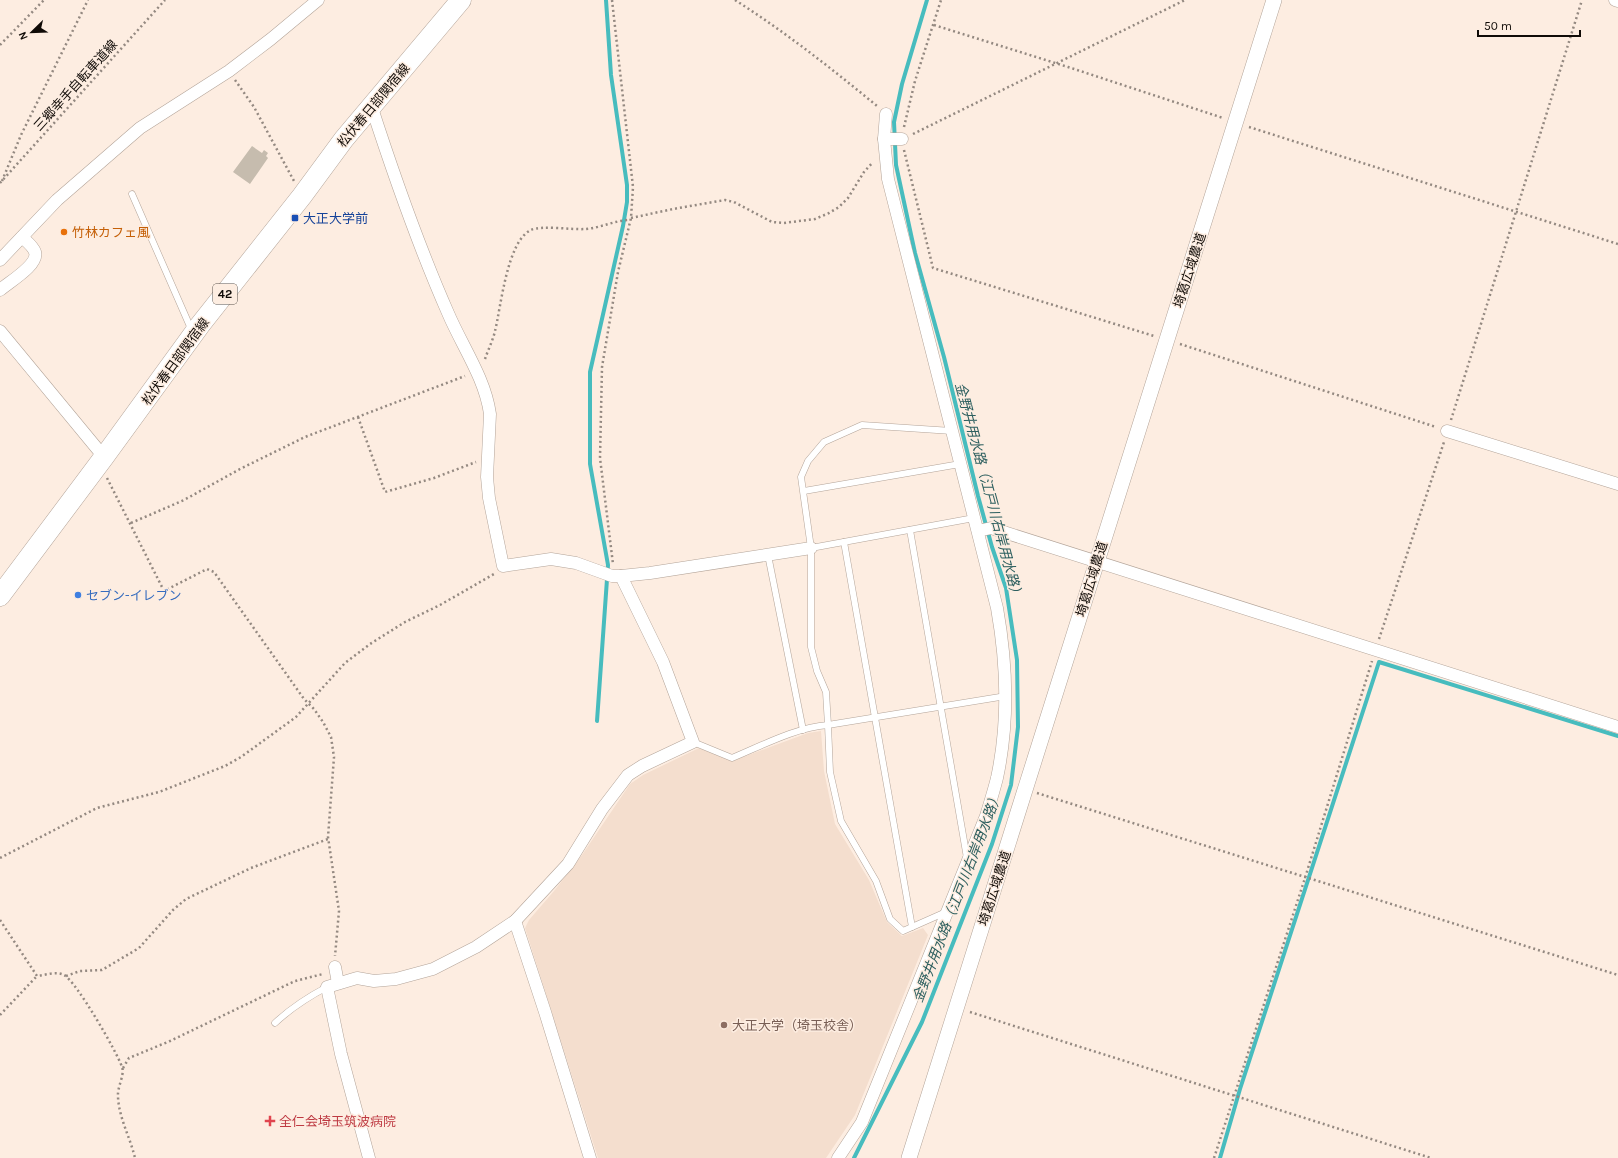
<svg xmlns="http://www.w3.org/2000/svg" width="1618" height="1158" viewBox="0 0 1618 1158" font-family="Karla,'Noto Sans JP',sans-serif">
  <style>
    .built { fill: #f4dece }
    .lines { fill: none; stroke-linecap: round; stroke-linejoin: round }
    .stream { stroke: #47bcbe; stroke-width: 4 }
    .building { fill: #c6bcae }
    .service-casing { stroke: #b3a499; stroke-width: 7 }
    .minor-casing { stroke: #b3a499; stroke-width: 13 }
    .tertiary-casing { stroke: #b3a499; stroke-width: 16 }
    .primary-casing { stroke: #b3a499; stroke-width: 21 }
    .path { stroke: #948981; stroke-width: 2.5; stroke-dasharray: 2 3; stroke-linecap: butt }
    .service { stroke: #fff; stroke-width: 6 }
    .minor { stroke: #fff; stroke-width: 12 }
    .tertiary { stroke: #fff; stroke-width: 15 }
    .primary { stroke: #fff; stroke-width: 20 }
    .transit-dot { fill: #1a4fb4; stroke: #fdede1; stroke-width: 1.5 }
    .food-dot { fill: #e8710a; stroke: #fdede1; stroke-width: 1.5 }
    .shop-dot { fill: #3f7fe0; stroke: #fdede1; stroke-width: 1.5 }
    .education-dot { fill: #8d6e63; stroke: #fdede1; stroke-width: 1.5 }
    .health-dot { fill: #e0444e; stroke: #fdede1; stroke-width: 1.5 }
    .labels { text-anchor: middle; stroke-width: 3; stroke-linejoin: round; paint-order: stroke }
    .shield { fill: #fdede1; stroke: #574f48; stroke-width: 1 }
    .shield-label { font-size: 12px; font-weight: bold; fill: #100b07 }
    .street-label { font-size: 13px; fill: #100b07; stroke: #fdede1 }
    .transit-label { font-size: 13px; fill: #164399; stroke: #fdede1; text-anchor: start }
    .food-label { font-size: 13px; fill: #c56008; stroke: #fdede1; text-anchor: start }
    .shop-label { font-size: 13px; fill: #366cbe; stroke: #fdede1; text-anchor: start }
    .education-label { font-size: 13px; fill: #785e54; stroke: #fdede1; text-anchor: start }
    .health-label { font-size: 13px; fill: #be3a42; stroke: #fdede1; text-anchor: start }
    .water-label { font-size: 14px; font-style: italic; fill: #2d5f5f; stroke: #fdede1 }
  </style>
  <rect width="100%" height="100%" fill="#fdede1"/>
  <path class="built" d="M821,731L824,771L835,824L869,880L887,922L902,936L923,928L928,935L855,1115L826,1158H598L525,928L529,920L554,891L582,855L630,784L643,775L699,748L732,761L808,733Z"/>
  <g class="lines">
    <g class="stream">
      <path d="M597,721L608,565L590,464V372L623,226L627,202V185L611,75L606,0"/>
      <path d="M854,1158L922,1022L992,844L1011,785L1018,727L1017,660L1006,588L992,547L978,496L944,357L915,253L896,165L894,122L902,84L927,0"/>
      <path d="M1220,1158L1240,1089L1379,662L1618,736"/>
    </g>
  </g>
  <path class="building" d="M252,146L262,153L264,150L268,153L266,156L268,158L250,184L233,172Z"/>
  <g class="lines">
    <g class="service-casing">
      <g id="service">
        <path d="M132,194L192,331"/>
        <path d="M952,431L862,425L824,442L808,461L801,477L811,548V647L817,671L826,692L828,725L1006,696"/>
        <path d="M804,491L960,464"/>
        <path d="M910,530L967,858"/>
        <path d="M844,542L912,927"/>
        <path d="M811,548L974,518"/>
        <path d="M768,555L803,730"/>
        <path d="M693,742L732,758C761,746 797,727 828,725L830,772L841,821L876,881L890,919L903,931L946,912"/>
        <path d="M275,1023C291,1008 308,997 327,987"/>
      </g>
    </g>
    <g class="minor-casing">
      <g id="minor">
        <path d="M1615,0L1618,1"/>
        <path d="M371,105C394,176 418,245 448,313C462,346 485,378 490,414L487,477L489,498L503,566L551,559L576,563L612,576H621L650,573L811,548"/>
        <path d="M884,139H902"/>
        <path d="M0,260L57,200L140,128L229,71L271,39L318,0"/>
        <path d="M0,290C9,282 39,265 35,252C33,246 26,241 22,237"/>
        <path d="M0,331L104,457"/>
        <path d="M1447,431L1618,484"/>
        <path d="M978,531L991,528L1618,727"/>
        <path d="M515,921L545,1012L590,1158"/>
        <path d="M335,967L338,983"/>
        <path d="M369,1158L341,1054L327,987L357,978L374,981L396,979L433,969L476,947L515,921L568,864L602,809L628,775L642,766L693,742L663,662L621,576"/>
        <path d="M838,1158L862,1122L986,816C990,803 994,790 997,778C1009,722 1007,664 997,608L888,179L884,139L886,114"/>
      </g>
    </g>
    <g class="tertiary-casing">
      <path id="tertiary" d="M909,1158L1274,0"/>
    </g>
    <g class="primary-casing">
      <path id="primary" d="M0,596L104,457L200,325L302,196L344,139L461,0"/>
    </g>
    <g class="path">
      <path d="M612,0L633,187L631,218L618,272L602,367L600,458L613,564"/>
      <path d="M735,0C785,32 831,68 877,106"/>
      <path d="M934,25L1068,67L1223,118"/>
      <path d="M0,45L44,0"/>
      <path d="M235,80L254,107L294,181"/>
      <path d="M904,127L915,81L941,0"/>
      <path d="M1249,127L1618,244"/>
      <path d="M913,134L1185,0"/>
      <path d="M904,150L933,268L1154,336"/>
      <path d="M2,181L21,135L88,0"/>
      <path d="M0,183L165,0"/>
      <path d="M631,218L673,209L725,200L734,202L772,222L784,223L815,219L829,213L839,207L848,198L864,172L873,162"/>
      <path d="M1180,344L1436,427"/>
      <path d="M485,359C488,350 493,340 495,331C501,307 507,241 531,230C541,225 572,230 585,229C601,228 615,220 630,220"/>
      <path d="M358,417L385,492L434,478L476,462"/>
      <path d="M1451,420L1582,0"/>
      <path d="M107,478L164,591L207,569L214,572L304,699L314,709L323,722L331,737L334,757L328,837L339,911L335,956"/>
      <path d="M131,523L184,500L240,469L305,437L465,376"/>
      <path d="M1379,639L1444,442"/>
      <path d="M1037,793L1618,975"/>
      <path d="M0,858L97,808L159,792L225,766L241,757L296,717L345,663L370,644L405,622L440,605L494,574"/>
      <path d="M0,920L37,976C46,975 56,971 64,975C76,981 117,1052 122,1067C125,1075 117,1087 118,1097C119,1118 130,1137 135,1158"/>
      <path d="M66,976L80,971L102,970L139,948L173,910L186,899L251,868L328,839"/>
      <path d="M970,1012L1431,1158"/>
      <path d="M0,1015L37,976"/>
      <path d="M123,1068L129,1058L170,1041L295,981L323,974"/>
      <path d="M1214,1158L1305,878L1372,661"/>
    </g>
    <use href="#service" class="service"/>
    <use href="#minor" class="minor"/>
    <use href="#tertiary" class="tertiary"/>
    <use href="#primary" class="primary"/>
  </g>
  <rect class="transit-dot" x="291" y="214" width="8" height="8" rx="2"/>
  <circle class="food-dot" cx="64" cy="232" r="4"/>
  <circle class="shop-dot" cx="78" cy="595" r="4"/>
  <circle class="education-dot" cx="724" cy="1025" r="4"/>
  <path class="health-dot" d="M268 1115h4v4h4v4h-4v4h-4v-4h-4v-4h4z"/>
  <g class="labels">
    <rect class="shield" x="213" y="284" width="24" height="20" rx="3"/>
    <g class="shield-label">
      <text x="225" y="298">42</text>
    </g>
    <g class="street-label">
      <text transform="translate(75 85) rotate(-48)" y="5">三郷幸手自転車道線</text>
      <text transform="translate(373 105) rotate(-50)" y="5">松伏春日部関宿線</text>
      <text transform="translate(1189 270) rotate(-72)" y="5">埼葛広域農道</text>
      <text transform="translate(175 361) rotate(-54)" y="5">松伏春日部関宿線</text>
      <text transform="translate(1091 579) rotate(-73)" y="5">埼葛広域農道</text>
      <text transform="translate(994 888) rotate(-72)" y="5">埼葛広域農道</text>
    </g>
    <g class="transit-label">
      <text x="303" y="223">大正大学前</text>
    </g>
    <g class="food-label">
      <text x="72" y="237">竹林カフェ風</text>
    </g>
    <g class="shop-label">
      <text x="86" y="600">セブン-イレブン</text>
    </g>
    <g class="education-label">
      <text x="732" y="1030">大正大学（埼玉校舎）</text>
    </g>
    <g class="health-label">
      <text x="279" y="1126">全仁会埼玉筑波病院</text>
    </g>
    <g class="water-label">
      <text transform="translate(989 491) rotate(75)" y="5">金野井用水路（江戸川右岸用水路）</text>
      <text transform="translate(957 897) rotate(-69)" y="5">金野井用水路（江戸川右岸用水路）</text>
    </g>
  </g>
  <g transform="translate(32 32) rotate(247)" stroke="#fdede1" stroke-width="3" paint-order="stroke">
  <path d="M0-3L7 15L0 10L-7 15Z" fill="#100b07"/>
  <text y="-6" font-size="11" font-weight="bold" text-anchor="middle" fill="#100b07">N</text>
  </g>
  <path d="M1478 30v6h102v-6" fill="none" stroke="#100b07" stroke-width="2"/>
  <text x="1484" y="30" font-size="12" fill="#100b07" stroke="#fdede1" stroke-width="3" paint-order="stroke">50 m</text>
</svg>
